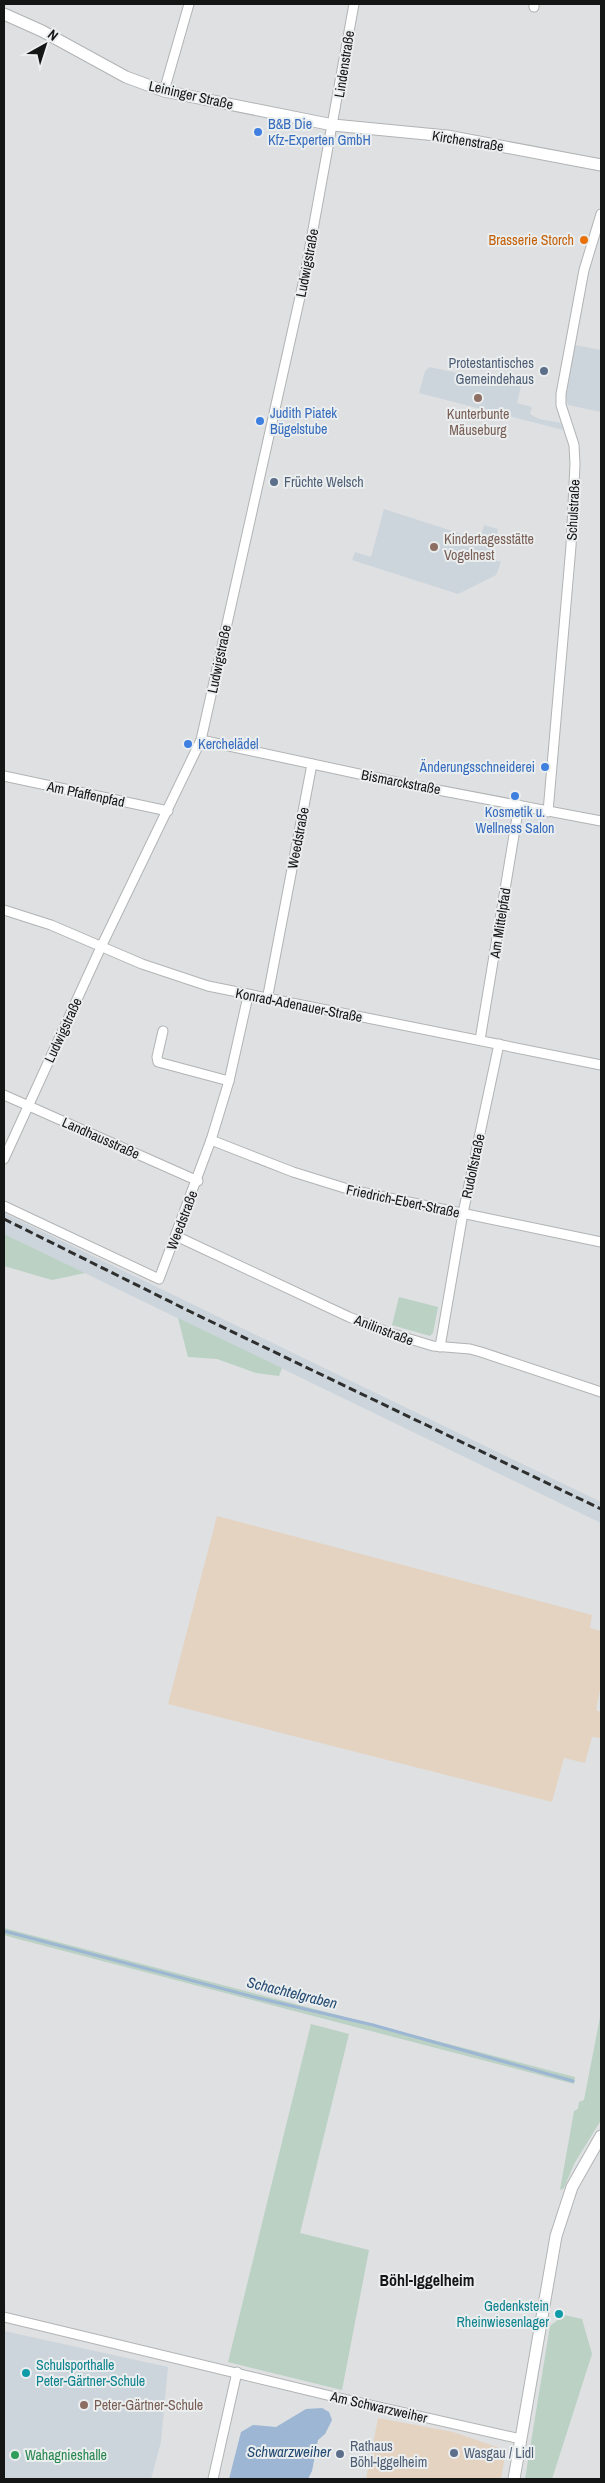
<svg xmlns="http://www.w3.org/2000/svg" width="605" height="2483" viewBox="0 0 605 2483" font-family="'Archivo Narrow',sans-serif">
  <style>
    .commercial { fill: #e5d3c2 }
    .built { fill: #cdd5dc }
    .green { fill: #bad1c4 }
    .water { fill: #9cb6d3 }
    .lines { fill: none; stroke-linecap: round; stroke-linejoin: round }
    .stream { stroke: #9cb6d3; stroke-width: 3 }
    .street-casing { stroke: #b1b3b4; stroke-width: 11 }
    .secondary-casing { stroke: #b1b3b4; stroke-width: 13 }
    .street { stroke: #fff; stroke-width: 9 }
    .secondary { stroke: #fff; stroke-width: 11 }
    .rail { stroke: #2d2e2e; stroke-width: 3; stroke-dasharray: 8 4; stroke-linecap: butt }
    .shop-dot { fill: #3f7fe0; stroke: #ebeeef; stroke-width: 2 }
    .food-dot { fill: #e8710a; stroke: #ebeeef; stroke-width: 2 }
    .service-dot { fill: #5c6f8a; stroke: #ebeeef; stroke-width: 2 }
    .education-dot { fill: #8d6e63; stroke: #ebeeef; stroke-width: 2 }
    .culture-dot { fill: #0f9aa8; stroke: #ebeeef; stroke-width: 2 }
    .leisure-dot { fill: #2e9e5b; stroke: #ebeeef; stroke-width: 2 }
    .labels { text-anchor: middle; stroke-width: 4; stroke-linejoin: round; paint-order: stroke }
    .street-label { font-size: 14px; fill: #141515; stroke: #ebeeef }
    .shop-label { font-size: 14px; fill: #366cbe; stroke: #ebeeef; text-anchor: start }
    .food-label { font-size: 14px; fill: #c56008; stroke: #ebeeef; text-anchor: end }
    .service-label { font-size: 14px; fill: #4e5e75; stroke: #ebeeef; text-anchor: start }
    .education-label { font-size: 14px; fill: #785e54; stroke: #ebeeef; text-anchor: start }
    .culture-label { font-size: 14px; fill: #0d838f; stroke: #ebeeef; text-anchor: end }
    .leisure-label { font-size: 14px; fill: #27864d; stroke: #ebeeef; text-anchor: start }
    .water-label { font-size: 15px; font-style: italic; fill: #244b72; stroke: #ebeeef }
    .quarter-label { font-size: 16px; font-weight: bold; fill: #141515; stroke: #ebeeef }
  </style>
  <rect width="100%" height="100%" fill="#dee0e2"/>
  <g class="commercial">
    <path d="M217,1516L592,1615L590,1628L601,1631V1685L596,1710L601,1712V1738L592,1737L585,1763L564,1758L552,1802L168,1704Z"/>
    <path d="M378,2418L453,2432L497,2447L505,2457L501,2479H366Z"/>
  </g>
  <g class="built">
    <path d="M575,345L601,350V412L568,405L566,397Z"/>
    <path d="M429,367L521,386L517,403L532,407L530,414L539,419L561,423L563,430L419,393L425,371Z"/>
    <path d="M384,509L480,540L484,525L498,529L492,559L501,562L496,575L458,594L352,560L355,552L371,557Z"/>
    <path d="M4,1213L601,1502V1523L4,1234Z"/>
    <path d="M4,2331L168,2367L161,2442L151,2479H4Z"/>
  </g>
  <g class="green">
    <path d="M4,1234L85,1273L52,1280L4,1266Z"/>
    <path d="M399,1297L438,1307L433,1333L430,1336L392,1325Z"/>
    <path d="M178,1318L282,1368L279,1376L256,1373L217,1359L188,1357Z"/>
    <path d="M4,1928L575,2077L574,2084L18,1939L4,1935Z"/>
    <path d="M601,2012V2120L574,2164L564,2188L560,2190L574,2111L578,2109L579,2102L584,2100Z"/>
    <path d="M311,2024L349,2034L300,2233L369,2250L342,2390L228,2362Z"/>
    <path d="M564,2315L582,2319L592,2354L552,2479H525L550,2326Z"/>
  </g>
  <path class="water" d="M322,2408L329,2412L332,2420L325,2434L318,2440L312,2471L308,2479H229L241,2432L253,2425L276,2427L306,2409Z"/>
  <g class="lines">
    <path class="stream" d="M4,1931L258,1998L373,2025L573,2081"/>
    <g class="street-casing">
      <g id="street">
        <path d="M534,7V4"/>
        <path d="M164,91L189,4"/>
        <path d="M201,740L401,783L601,821"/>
        <path d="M4,776L168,811"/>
        <path d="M548,812L571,546L575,464L574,445L561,405V394L584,270L601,214"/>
        <path d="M4,910L51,925L142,964L208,986L601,1065"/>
        <path d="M267,1000L312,764"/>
        <path d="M163,1031L157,1057L158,1062L229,1081"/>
        <path d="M480,1040L519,805"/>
        <path d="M4,1095L198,1181"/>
        <path d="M211,1140L293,1172L351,1190L601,1242"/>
        <path d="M4,1159L101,947L201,740L304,279L354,4"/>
        <path d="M4,1206L159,1279L211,1140L229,1081L248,996"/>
        <path d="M176,1236L349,1317L390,1333L433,1346L470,1349L481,1352L601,1392"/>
        <path d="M440,1347L463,1213L499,1044"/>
        <path d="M4,2317L335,2397L521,2439"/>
        <path d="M213,2479L237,2372"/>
      </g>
    </g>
    <g class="secondary-casing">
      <g id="secondary">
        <path d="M4,14L42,31L126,77L164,91L333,125L447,136L601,165"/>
        <path d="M514,2479L556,2236L572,2187L601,2136"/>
      </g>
    </g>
    <use href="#street" class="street"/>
    <use href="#secondary" class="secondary"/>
    <path class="rail" d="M4,1219L189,1311L601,1509"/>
  </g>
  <g class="shop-dot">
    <circle cx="258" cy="132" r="5"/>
    <circle cx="260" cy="421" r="5"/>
    <circle cx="188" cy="744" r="5"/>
    <circle cx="545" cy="767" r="5"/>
    <circle cx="515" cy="796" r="5"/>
  </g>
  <circle class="food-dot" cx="584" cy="240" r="5"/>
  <g class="service-dot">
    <circle cx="544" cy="371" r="5"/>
    <circle cx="274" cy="482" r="5"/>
    <circle cx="454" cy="2453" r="5"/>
    <circle cx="340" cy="2454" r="5"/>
  </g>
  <g class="education-dot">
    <circle cx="478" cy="398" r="5"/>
    <circle cx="434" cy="547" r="5"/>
    <circle cx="84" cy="2405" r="5"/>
  </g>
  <g class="culture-dot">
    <circle cx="559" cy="2314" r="5"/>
    <circle cx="26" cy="2373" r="5"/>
  </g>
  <circle class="leisure-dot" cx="15" cy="2455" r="5"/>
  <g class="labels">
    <g class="street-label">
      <text transform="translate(344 64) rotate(-81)" y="5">Lindenstraße</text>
      <text transform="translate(191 95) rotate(13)" y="5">Leininger Straße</text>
      <text transform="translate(468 141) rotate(9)" y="5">Kirchenstraße</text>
      <text transform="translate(307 263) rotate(-79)" y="5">Ludwigstraße</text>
      <text transform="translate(573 510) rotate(-87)" y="5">Schulstraße</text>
      <text transform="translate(219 659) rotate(-78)" y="5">Ludwigstraße</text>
      <text transform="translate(401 782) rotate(11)" y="5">Bismarckstraße</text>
      <text transform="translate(86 794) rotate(12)" y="5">Am Pfaffenpfad</text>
      <text transform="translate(298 838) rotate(-79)" y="5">Weedstraße</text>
      <text transform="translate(500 923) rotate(-81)" y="5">Am Mittelpfad</text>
      <text transform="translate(299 1005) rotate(11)" y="5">Konrad-Adenauer-Straße</text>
      <text transform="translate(63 1030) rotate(-65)" y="5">Ludwigstraße</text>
      <text transform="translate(101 1138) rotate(24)" y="5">Landhausstraße</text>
      <text transform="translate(473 1166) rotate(-78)" y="5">Rudolfstraße</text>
      <text transform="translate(403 1201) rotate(12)" y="5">Friedrich-Ebert-Straße</text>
      <text transform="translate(182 1220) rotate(-69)" y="5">Weedstraße</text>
      <text transform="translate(384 1330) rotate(21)" y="5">Anilinstraße</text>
      <text transform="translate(379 2407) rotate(13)" y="5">Am Schwarzweiher</text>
    </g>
    <g class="shop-label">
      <text x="268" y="129">B&amp;B Die<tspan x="268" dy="16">Kfz-Experten GmbH</tspan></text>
      <text x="270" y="418">Judith Piatek<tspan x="270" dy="16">Bügelstube</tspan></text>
      <text x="198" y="749">Kerchelädel</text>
      <text x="535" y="772" text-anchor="end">Änderungsschneiderei</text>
      <text x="515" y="817" text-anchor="middle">Kosmetik u.<tspan x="515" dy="16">Wellness Salon</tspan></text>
    </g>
    <g class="food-label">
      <text x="574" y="245">Brasserie Storch</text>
    </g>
    <g class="service-label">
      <text x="534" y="368" text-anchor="end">Protestantisches<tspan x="534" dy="16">Gemeindehaus</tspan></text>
      <text x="284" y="487">Früchte Welsch</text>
      <text x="350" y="2451">Rathaus<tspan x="350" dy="16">Böhl-Iggelheim</tspan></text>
      <text x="464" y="2458">Wasgau / Lidl</text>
    </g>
    <g class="education-label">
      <text x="478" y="419" text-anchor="middle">Kunterbunte<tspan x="478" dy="16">Mäuseburg</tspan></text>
      <text x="444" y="544">Kindertagesstätte<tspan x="444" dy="16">Vogelnest</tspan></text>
      <text x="94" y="2410">Peter-Gärtner-Schule</text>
    </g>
    <g class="culture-label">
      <text x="549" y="2311">Gedenkstein<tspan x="549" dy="16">Rheinwiesenlager</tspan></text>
      <text x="36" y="2370" text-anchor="start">Schulsporthalle<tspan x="36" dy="16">Peter-Gärtner-Schule</tspan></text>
    </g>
    <g class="leisure-label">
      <text x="25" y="2460">Wahagnieshalle</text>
    </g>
    <g class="water-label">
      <text transform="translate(292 1993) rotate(14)" y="5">Schachtelgraben</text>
      <text x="289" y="2457">Schwarzweiher</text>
    </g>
    <g class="quarter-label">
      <text x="427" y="2286">Böhl-Iggelheim</text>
    </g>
  </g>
  <rect width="605" height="2483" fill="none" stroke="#141515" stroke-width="10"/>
  <g transform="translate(45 45) rotate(39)" stroke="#ebeeef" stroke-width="4" paint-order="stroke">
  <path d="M0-4L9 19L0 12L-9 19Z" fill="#141515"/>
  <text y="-8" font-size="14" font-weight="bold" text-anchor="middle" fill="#141515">N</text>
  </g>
</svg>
